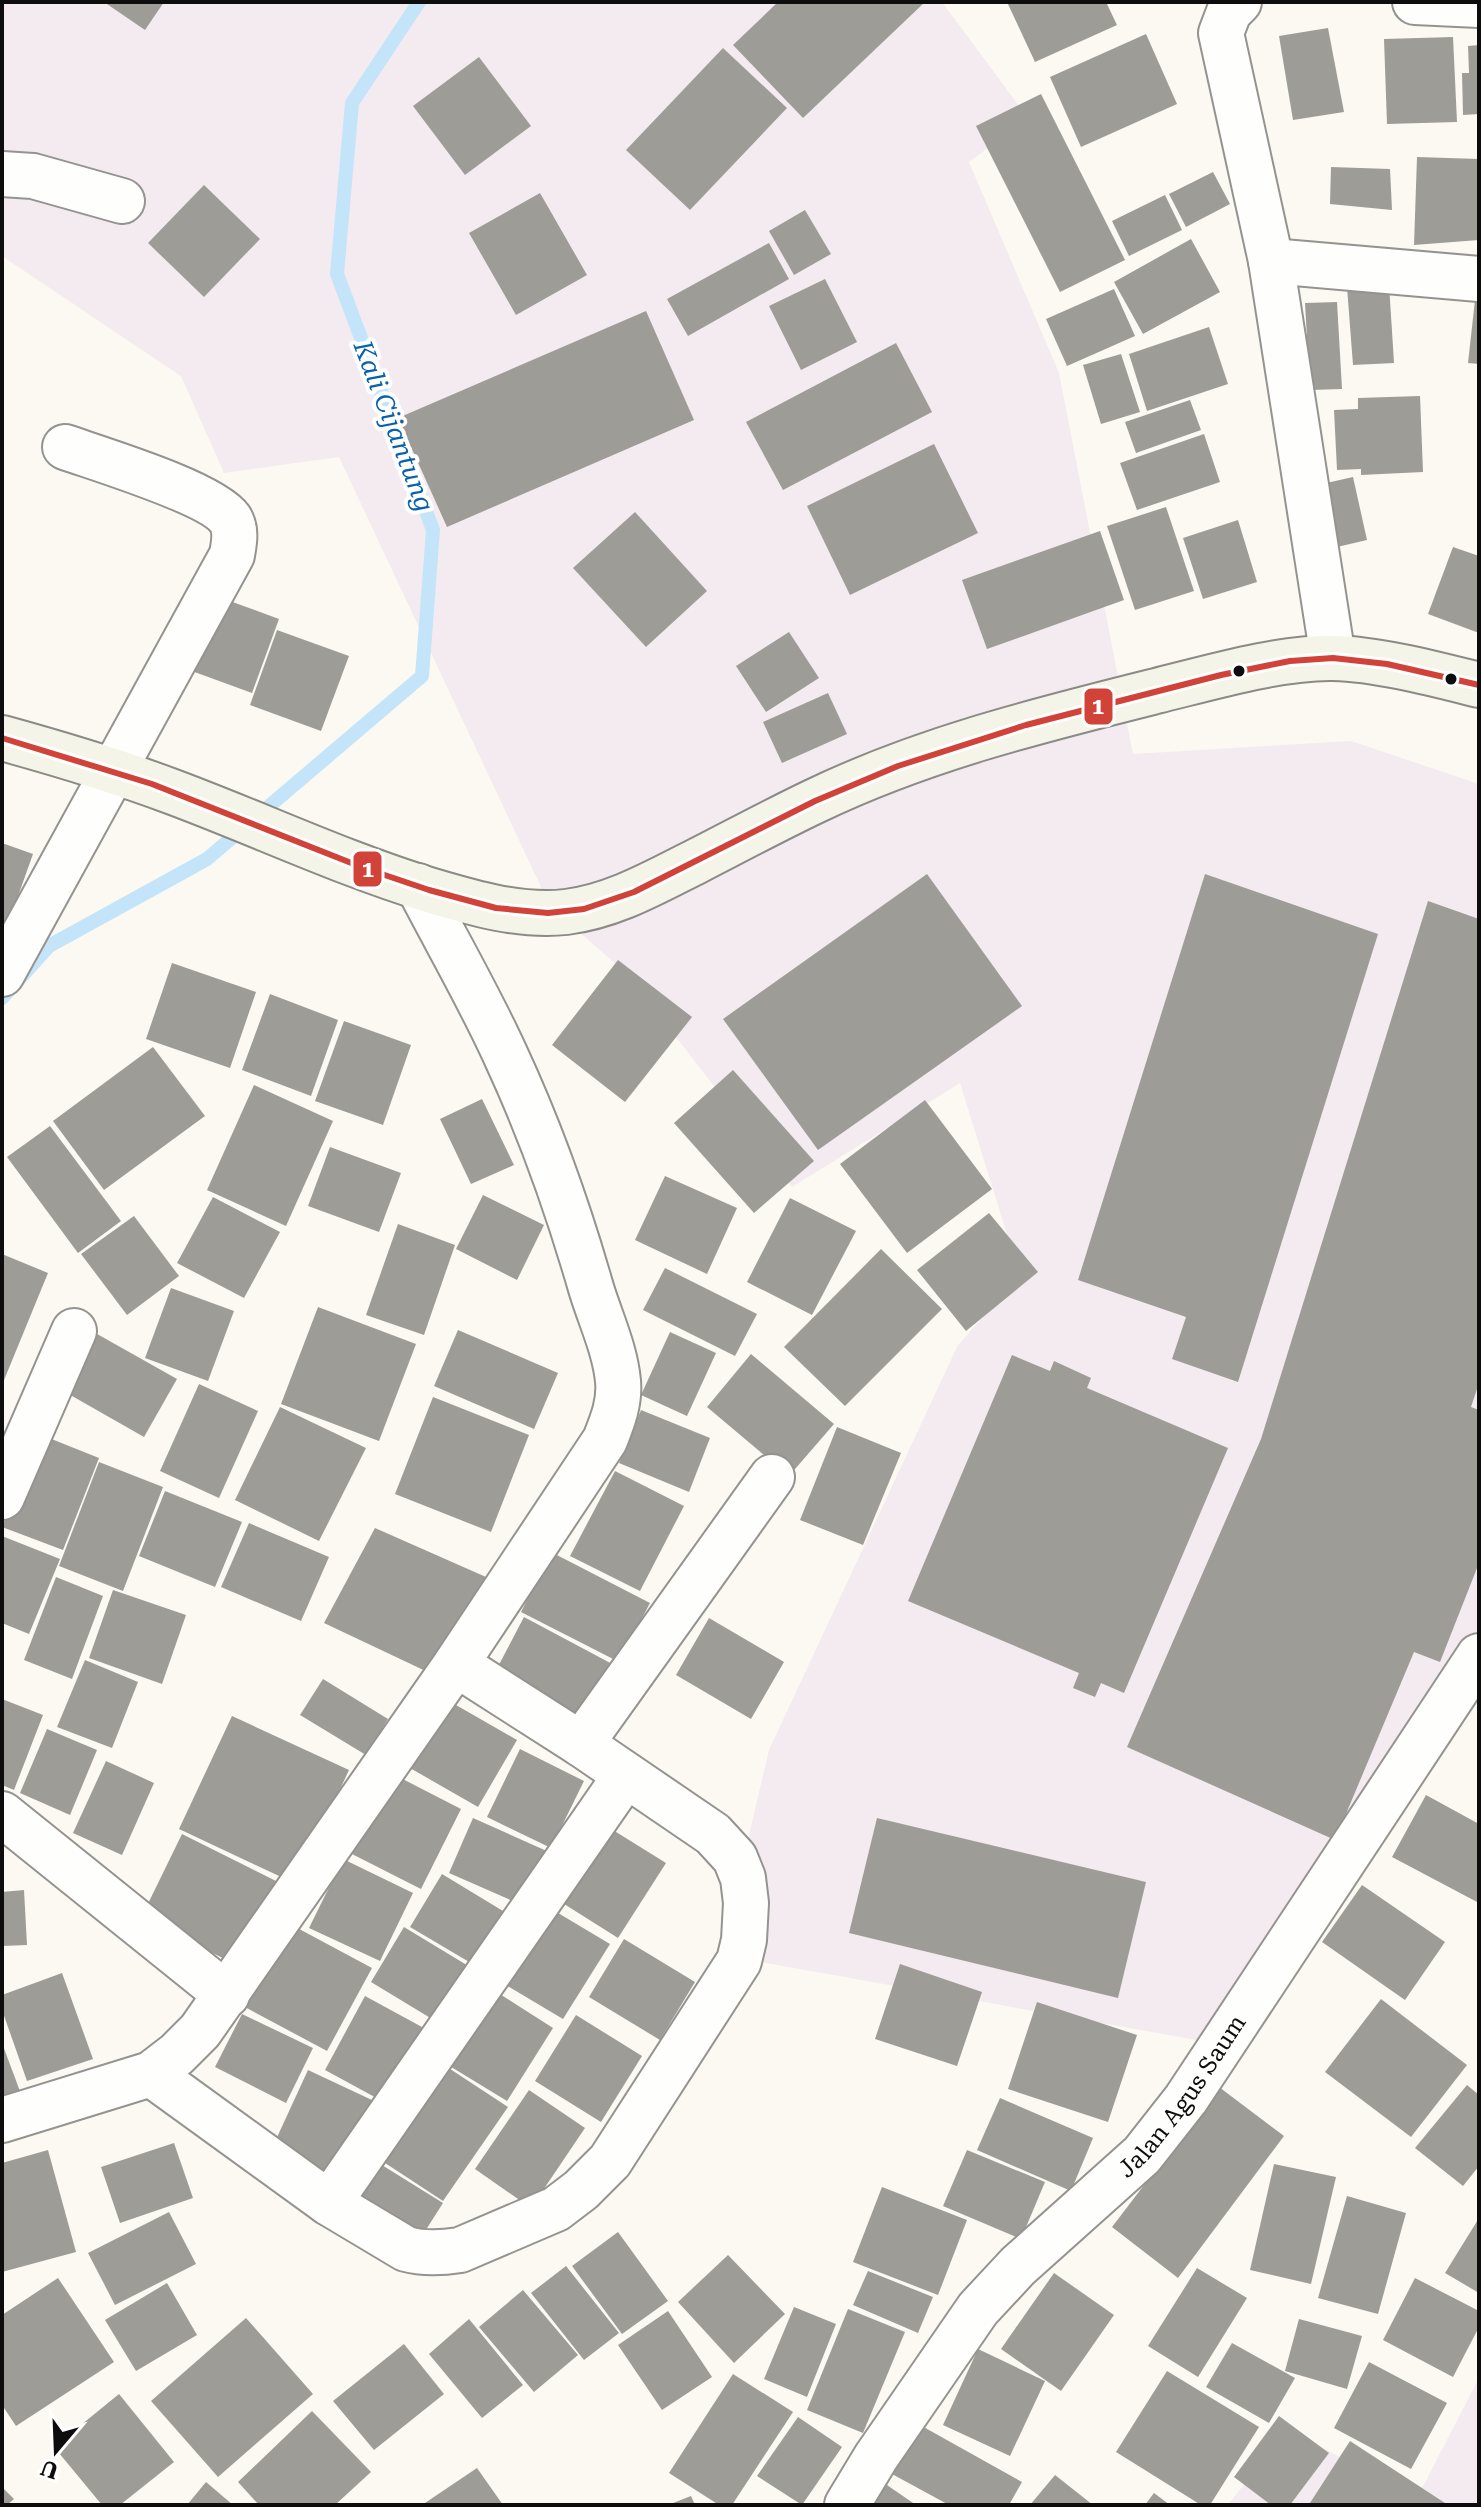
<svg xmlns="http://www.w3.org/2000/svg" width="1481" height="2507" viewBox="0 0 1481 2507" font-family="'Roboto Serif',serif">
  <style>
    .industrial { fill: #f3ebef }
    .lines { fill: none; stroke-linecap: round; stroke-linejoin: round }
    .stream { stroke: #c4e5f9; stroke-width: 14 }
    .building { fill: #9e9c97 }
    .minor-casing { stroke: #949390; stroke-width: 48 }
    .secondary-casing { stroke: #8b8a86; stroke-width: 48 }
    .minor { stroke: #fefefd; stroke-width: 44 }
    .secondary { stroke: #f5f4e8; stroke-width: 44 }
    .bus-1-casing { stroke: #fff; stroke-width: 12 }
    .bus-1 { stroke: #d14338; stroke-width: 6 }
    .bus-dot { fill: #0d0d0d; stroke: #fff; stroke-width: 3 }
    .labels { text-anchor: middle; stroke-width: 8; stroke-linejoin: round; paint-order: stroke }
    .street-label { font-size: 24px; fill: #0d0d0d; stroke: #fff }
    .water-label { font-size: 26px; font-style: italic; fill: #0960ac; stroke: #fff }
    .line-badge { stroke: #fff; stroke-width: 3 }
    .badge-label { font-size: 22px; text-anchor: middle; font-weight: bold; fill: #fff }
  </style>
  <rect width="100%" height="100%" fill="#fbf9f1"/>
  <g class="industrial">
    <path d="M2,2H942L1028,118L969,162L1059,373L1133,754L1351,741L1479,784V1629L1347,1816L1202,2041L721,1955L769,1750L958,1345L1020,1276L960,1083L792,1187L628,975L550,906L339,457L224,473L181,376L2,256Z"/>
    <path d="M1479,2378V2505H1228L1287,2429L1417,2498Z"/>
  </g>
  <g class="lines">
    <path class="stream" d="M2,998L49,946L207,859L422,676L433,530L337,274L352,103L419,2"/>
  </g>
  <g class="building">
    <path d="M104,2H164L145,30Z"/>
    <path d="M778,2H925L803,118L733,45Z"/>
    <path d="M1007,2H1106L1117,25L1035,62Z"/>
    <path d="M1328,28L1344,112L1293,120L1279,36Z"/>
    <path d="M1146,34L1177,104L1081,147L1050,77Z"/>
    <path d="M1453,37L1457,122L1387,124L1384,39Z"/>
    <path d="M1479,45V114L1463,115L1462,73H1469L1468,46Z"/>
    <path d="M723,48L787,108L690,210L626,150Z"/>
    <path d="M479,57L531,126L465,175L413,106Z"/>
    <path d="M1041,94L1125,260L1060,292L976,126Z"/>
    <path d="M1417,157L1479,159V240L1414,245Z"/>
    <path d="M1331,167L1390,169L1392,210L1330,204Z"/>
    <path d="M1213,172L1230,204L1186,227L1169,194Z"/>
    <path d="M204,185L260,239L204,297L148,243Z"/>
    <path d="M540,193L587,275L516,315L469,233Z"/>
    <path d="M1165,195L1182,230L1129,256L1112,221Z"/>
    <path d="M805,210L831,254L794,275L769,231Z"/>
    <path d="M1191,239L1220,292L1143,334L1114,282Z"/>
    <path d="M769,243L789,279L688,336L667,299Z"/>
    <path d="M825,279L857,342L801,370L769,306Z"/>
    <path d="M1389,284L1394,363L1353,365L1347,287Z"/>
    <path d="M1114,289L1135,336L1067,366L1046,319Z"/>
    <path d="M1475,300H1479V364L1468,363Z"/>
    <path d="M1337,302L1342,389L1310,390L1305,303Z"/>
    <path d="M646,311L694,420L447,527L398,418Z"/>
    <path d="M1209,327L1228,384L1147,411L1129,354Z"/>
    <path d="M896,343L932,412L783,490L746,422Z"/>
    <path d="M1121,354L1140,412L1101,424L1083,365Z"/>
    <path d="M1420,396L1423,472L1361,475V469L1337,470L1334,410L1358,409V398Z"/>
    <path d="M1190,400L1201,430L1136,453L1125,422Z"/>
    <path d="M1204,434L1220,482L1137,510L1120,463Z"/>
    <path d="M934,444L978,533L850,595L807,506Z"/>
    <path d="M1353,477L1367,540L1337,547L1322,484Z"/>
    <path d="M1166,507L1194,591L1135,610L1107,526Z"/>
    <path d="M635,512L707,591L646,647L573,568Z"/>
    <path d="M1238,520L1257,582L1203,599L1183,538Z"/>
    <path d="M1100,531L1124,600L987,649L962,580Z"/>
    <path d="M1453,547L1479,556V633L1428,614Z"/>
    <path d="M216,596L279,619L252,693L189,670Z"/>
    <path d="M277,630L349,656L321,731L250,705Z"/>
    <path d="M789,632L819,678L766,712L736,666Z"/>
    <path d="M828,693L847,734L782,763L763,722Z"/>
    <path d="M2,843L33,854L2,941Z"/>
    <path d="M927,874L1022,1006L818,1150L723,1019Z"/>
    <path d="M1205,874L1378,934L1238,1382L1172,1359L1186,1317L1078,1280Z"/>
    <path d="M1428,901L1479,919V1383L1471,1407L1479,1410V1563L1440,1662L1414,1652L1335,1840L1127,1747L1261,1439Z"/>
    <path d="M618,960L692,1017L625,1102L552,1045Z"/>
    <path d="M172,963L256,992L230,1068L146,1039Z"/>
    <path d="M270,994L338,1020L311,1096L242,1070Z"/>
    <path d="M344,1021L411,1045L383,1125L315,1101Z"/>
    <path d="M153,1047L205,1116L104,1190L53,1121Z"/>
    <path d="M733,1070L814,1161L754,1213L674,1123Z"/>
    <path d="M254,1085L333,1121L286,1226L207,1190Z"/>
    <path d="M482,1099L514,1165L471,1184L440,1119Z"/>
    <path d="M925,1100L992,1189L907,1253L840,1164Z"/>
    <path d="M50,1126L121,1221L78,1253L7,1157Z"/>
    <path d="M330,1147L401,1173L379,1232L308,1206Z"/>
    <path d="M665,1176L737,1208L707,1274L635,1240Z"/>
    <path d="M483,1195L544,1225L517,1280L456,1249Z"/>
    <path d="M213,1197L280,1232L244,1298L177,1263Z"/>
    <path d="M790,1198L856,1231L812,1315L747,1282Z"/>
    <path d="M989,1213L1038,1272L966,1331L917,1270Z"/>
    <path d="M134,1216L179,1276L127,1315L81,1254Z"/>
    <path d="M398,1224L455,1245L424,1335L366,1315Z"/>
    <path d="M881,1249L942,1309L845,1406L784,1347Z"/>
    <path d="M2,1254L48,1273L2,1385Z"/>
    <path d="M665,1268L757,1314L735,1356L643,1310Z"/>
    <path d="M171,1288L234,1311L208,1381L145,1358Z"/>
    <path d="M318,1307L416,1344L379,1441L281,1404Z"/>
    <path d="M90,1330L177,1379L144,1437L58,1388Z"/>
    <path d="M458,1330L558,1373L534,1429L434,1386Z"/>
    <path d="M670,1332L716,1353L687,1416L641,1395Z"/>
    <path d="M751,1354L834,1424L789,1476L707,1407Z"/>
    <path d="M1012,1355L1050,1371L1054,1361L1091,1378L1087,1388L1228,1448L1124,1693L1101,1683L1095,1697L1073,1688L1079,1673L908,1601Z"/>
    <path d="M199,1384L258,1411L219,1498L160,1471Z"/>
    <path d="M433,1397L529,1435L491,1532L395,1494Z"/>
    <path d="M280,1407L366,1448L319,1541L235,1500Z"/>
    <path d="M641,1410L710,1438L689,1492L619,1463Z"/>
    <path d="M837,1427L901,1453L863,1545L800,1520Z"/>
    <path d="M39,1434L99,1458L63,1550L2,1527Z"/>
    <path d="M99,1462L163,1487L123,1591L59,1566Z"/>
    <path d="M615,1471L684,1506L640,1591L570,1556Z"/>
    <path d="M165,1491L242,1522L215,1587L139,1556Z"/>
    <path d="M249,1523L329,1557L301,1621L221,1587Z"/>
    <path d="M375,1528L486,1577L434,1675L324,1623Z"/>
    <path d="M2,1536L60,1559L29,1634L2,1623Z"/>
    <path d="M551,1552L650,1603L619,1662L521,1612Z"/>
    <path d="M56,1577L103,1596L72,1679L24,1660Z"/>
    <path d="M113,1590L186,1615L162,1684L89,1658Z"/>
    <path d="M524,1617L614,1665L582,1726L492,1678Z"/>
    <path d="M709,1618L784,1662L751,1719L676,1675Z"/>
    <path d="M85,1660L138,1682L112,1748L57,1727Z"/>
    <path d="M323,1679L388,1719L366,1755L300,1715Z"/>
    <path d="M442,1697L517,1740L478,1807L403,1764Z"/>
    <path d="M2,1699L43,1715L14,1790L2,1785Z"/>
    <path d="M232,1716L349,1770L296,1884L179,1829Z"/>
    <path d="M47,1729L97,1750L70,1815L20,1793Z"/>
    <path d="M520,1749L584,1781L551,1848L487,1817Z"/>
    <path d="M106,1761L154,1783L122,1855L73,1833Z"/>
    <path d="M389,1772L461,1809L421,1889L348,1852Z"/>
    <path d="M1426,1795L1479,1824V1903L1392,1857Z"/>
    <path d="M473,1818L549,1852L524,1906L449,1873Z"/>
    <path d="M877,1818L1146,1882L1118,1998L849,1933Z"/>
    <path d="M608,1827L666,1863L618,1938L561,1902Z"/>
    <path d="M182,1834L278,1882L237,1965L141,1918Z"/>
    <path d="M343,1859L413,1893L380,1961L309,1928Z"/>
    <path d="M442,1874L513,1917L481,1969L410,1927Z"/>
    <path d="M1362,1885L1445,1942L1405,2000L1322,1942Z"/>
    <path d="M24,1890L27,1945L2,1946V1892Z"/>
    <path d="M553,1910L610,1944L563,2019L506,1985Z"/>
    <path d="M288,1923L372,1968L327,2051L243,2006Z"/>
    <path d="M404,1927L470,1967L437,2022L371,1982Z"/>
    <path d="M624,1939L695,1982L660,2040L589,1997Z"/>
    <path d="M900,1964L982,1992L957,2066L875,2039Z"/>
    <path d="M62,1973L93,2059L27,2081L2,2010V1995Z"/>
    <path d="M495,1991L553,2028L507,2101L448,2065Z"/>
    <path d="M365,1996L422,2027L382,2101L325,2070Z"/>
    <path d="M1381,1999L1467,2065L1411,2137L1325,2072Z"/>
    <path d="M1037,2002L1137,2035L1108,2122L1008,2089Z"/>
    <path d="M242,2014L313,2048L286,2103L215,2067Z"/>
    <path d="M576,2015L642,2056L601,2122L535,2081Z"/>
    <path d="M2,2043L21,2094L2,2101Z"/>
    <path d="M441,2063L508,2107L443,2201L379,2159Z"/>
    <path d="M308,2070L374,2101L339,2177L273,2146Z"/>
    <path d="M1467,2085L1479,2095V2166L1463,2186L1415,2148Z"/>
    <path d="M1219,2087L1284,2136L1178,2278L1112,2227Z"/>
    <path d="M529,2090L585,2128L531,2208L475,2169Z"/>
    <path d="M1000,2098L1093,2138L1071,2191L977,2150Z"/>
    <path d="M174,2143L193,2198L120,2223L101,2167Z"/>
    <path d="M48,2150L76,2252L2,2272V2163Z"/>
    <path d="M967,2150L1045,2182L1021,2239L943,2206Z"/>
    <path d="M377,2162L443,2203L415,2247L350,2205Z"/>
    <path d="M1274,2164L1336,2177L1311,2284L1250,2270Z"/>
    <path d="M882,2187L967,2220L938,2295L853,2262Z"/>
    <path d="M1347,2196L1406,2213L1378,2314L1318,2298Z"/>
    <path d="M169,2212L196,2264L115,2305L88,2253Z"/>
    <path d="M1479,2218V2293L1445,2273Z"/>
    <path d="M618,2232L668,2301L622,2334L572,2266Z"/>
    <path d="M728,2255L785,2314L734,2363L678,2302Z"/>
    <path d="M566,2266L619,2333L584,2360L531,2293Z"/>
    <path d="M1197,2268L1247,2298L1198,2377L1148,2346Z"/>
    <path d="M868,2271L933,2297L918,2333L853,2305Z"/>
    <path d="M1054,2273L1114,2315L1061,2391L1001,2349Z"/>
    <path d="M58,2278L114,2362L16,2426L2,2405V2315Z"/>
    <path d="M1415,2278L1479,2311V2327L1453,2377L1383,2340Z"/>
    <path d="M167,2283L197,2335L136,2371L105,2320Z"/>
    <path d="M523,2290L578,2355L534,2392L479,2327Z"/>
    <path d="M794,2307L836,2324L807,2397L764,2379Z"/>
    <path d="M848,2309L905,2332L863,2433L807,2410Z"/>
    <path d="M668,2311L712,2377L662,2410L618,2345Z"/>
    <path d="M246,2318L313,2394L218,2477L151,2401Z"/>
    <path d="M469,2319L523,2385L482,2418L429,2354Z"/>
    <path d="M1299,2319L1362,2336L1347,2389L1285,2371Z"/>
    <path d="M1232,2343L1295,2378L1269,2423L1206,2387Z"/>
    <path d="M404,2344L444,2394L374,2450L333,2401Z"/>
    <path d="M978,2349L1045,2381L1010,2456L943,2425Z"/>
    <path d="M1369,2362L1447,2403L1411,2469L1334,2428Z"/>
    <path d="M1167,2371L1259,2427L1210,2505H1201L1116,2452Z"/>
    <path d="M733,2374L793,2412L732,2505H719L669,2473Z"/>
    <path d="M119,2394L174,2462L120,2505H102L54,2447Z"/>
    <path d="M312,2411L371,2472L335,2505H259L238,2482Z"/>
    <path d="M1279,2416L1329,2453L1290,2505H1271L1234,2477Z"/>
    <path d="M798,2417L842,2447L802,2505L757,2476Z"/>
    <path d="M920,2425L1022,2482L1009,2505H949L892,2474Z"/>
    <path d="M1350,2441L1448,2505L1310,2503Z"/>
    <path d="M477,2468L503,2505H422Z"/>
    <path d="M1055,2475L1093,2505H1030Z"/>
    <path d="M206,2482L233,2505H187Z"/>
    <path d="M884,2483L916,2505H869Z"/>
    <path d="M2,2487L14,2499L7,2505H2Z"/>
    <path d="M1154,2493L1170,2505H1145Z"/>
    <path d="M691,2496L695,2505H668Z"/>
  </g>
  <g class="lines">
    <g class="minor-casing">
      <g id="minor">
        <path d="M1239,2L1229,12L1221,33L1271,261L1333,658"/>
        <path d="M1415,2L1479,5"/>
        <path d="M2,174L33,176L122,201"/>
        <path d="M1271,261L1479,279"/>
        <path d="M2,974L232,555C234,543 237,530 230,519C212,493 99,459 65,447"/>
        <path d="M2,1497L74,1331"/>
        <path d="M581,1744L772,1477"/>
        <path d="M2,1814L227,1995"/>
        <path d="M151,2074L329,2203L406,2249C424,2254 441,2253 460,2250L556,2209L581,2190L610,2161L739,1961L744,1940L746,1903L743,1878L735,1858L713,1834L581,1744L456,1664"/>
        <path d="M2,2120L151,2074L177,2054L200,2031L456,1664L605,1440C613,1420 620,1402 618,1381C615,1349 600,1318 591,1288C568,1208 540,1129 505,1054C479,997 447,942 418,886"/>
        <path d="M329,2203L626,1775"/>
        <path id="s1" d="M847,2505L876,2457L978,2309L1018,2266L1142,2155L1186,2099L1479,1656"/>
      </g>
    </g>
    <g class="secondary-casing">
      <path id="secondary" d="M2,738C60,754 117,771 173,792C259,824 341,863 429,890C473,903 519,917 566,912C614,906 655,882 697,861C736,841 775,820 815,801C923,749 1040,720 1156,691C1209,678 1280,657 1333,658C1378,659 1435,674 1479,685"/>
    </g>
    <use href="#minor" class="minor"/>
    <use href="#secondary" class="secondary"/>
    <g class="bus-1-casing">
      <path id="bus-1" d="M2,738L152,784L364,868L429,890L496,908L548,913L584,909L634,892L815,801L898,766L1026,725L1221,675L1290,661L1333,658L1387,664L1479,685"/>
    </g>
    <use href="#bus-1" class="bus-1"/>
  </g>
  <g class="bus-dot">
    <circle cx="1239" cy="671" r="7"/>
    <circle cx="1451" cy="679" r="7"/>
  </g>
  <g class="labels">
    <g class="street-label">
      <text dy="8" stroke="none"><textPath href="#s1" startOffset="532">Jalan Agus Saum</textPath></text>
    </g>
    <g class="water-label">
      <text transform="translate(394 426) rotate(69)" y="9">Kali Cijantung</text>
    </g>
  </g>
  <g class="line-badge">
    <rect x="1083" y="687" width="31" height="39" rx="8" fill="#d14338"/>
    <rect x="352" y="850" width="31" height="38" rx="8" fill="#d14338"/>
  </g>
  <g class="badge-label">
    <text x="1098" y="714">1</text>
    <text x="368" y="877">1</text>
  </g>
  <rect width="1481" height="2507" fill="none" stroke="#0d0d0d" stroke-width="8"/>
  <g transform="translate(56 2451) rotate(199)" stroke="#ffffff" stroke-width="6" paint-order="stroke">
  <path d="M0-6L14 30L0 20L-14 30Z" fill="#0d0d0d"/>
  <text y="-12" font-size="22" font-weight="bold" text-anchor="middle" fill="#0d0d0d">U</text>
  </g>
</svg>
